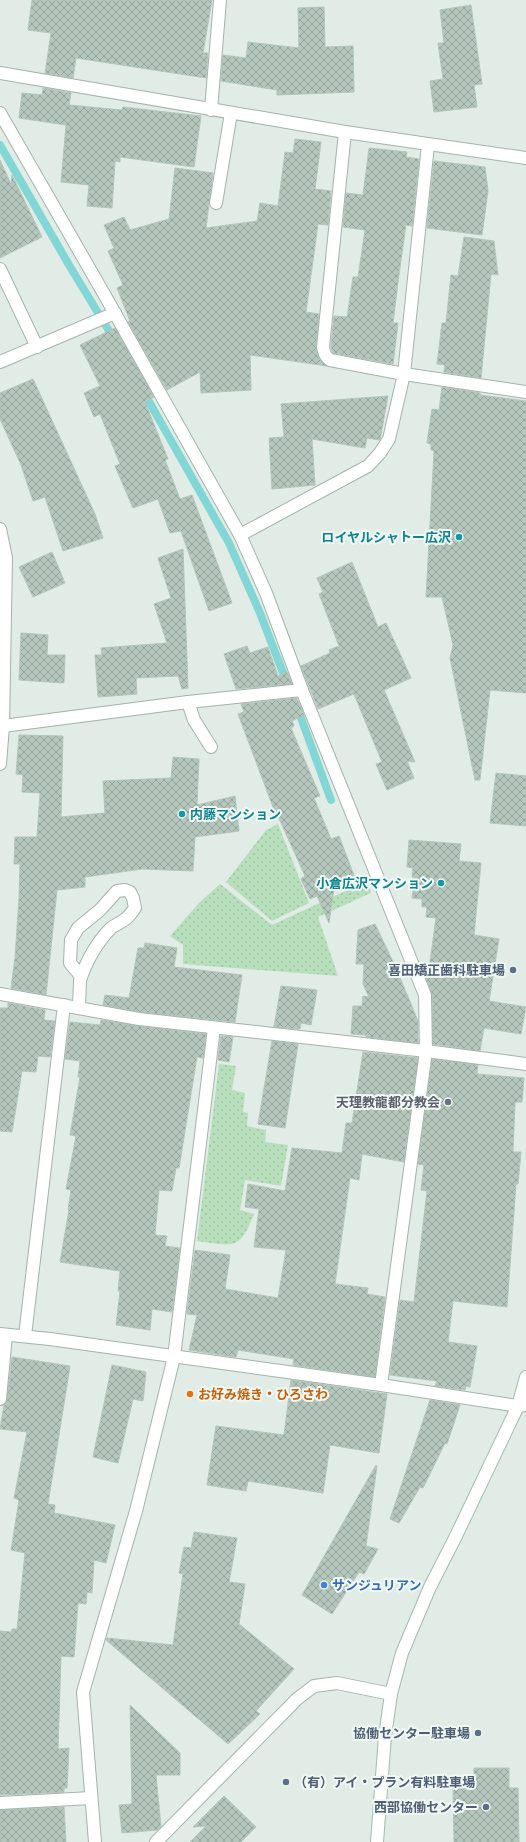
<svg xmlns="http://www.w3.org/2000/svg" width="526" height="1842" viewBox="0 0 526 1842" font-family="'Space Grotesk','Noto Sans JP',sans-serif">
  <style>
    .green { fill: url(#green-dots) }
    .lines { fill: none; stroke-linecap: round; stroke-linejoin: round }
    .stream { stroke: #83d6d6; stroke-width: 8 }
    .building { fill: url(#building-cross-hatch); stroke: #b2c6bb }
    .lane-casing { stroke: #a2b4ab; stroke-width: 14 }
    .street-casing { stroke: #a2b4ab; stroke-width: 14 }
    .secondary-casing { stroke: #a0bcae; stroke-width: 14 }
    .lane { stroke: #fff; stroke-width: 12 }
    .street { stroke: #fff; stroke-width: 12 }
    .secondary { stroke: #fff; stroke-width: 12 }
    .culture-dot { fill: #0f9aa8; stroke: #f1f8f3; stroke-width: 1.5 }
    .service-dot { fill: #5c6f8a; stroke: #f1f8f3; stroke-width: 1.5 }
    .worship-dot { fill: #6b7280; stroke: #f1f8f3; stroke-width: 1.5 }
    .food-dot { fill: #e8710a; stroke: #f1f8f3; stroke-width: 1.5 }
    .shop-dot { fill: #3f7fe0; stroke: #f1f8f3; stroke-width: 1.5 }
    .labels { text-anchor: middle; stroke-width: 4; stroke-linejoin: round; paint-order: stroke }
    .culture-label { font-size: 13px; font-weight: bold; fill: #0d838f; stroke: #f1f8f3; text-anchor: end }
    .service-label { font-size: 13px; font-weight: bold; fill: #4e5e75; stroke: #f1f8f3; text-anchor: end }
    .worship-label { font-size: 13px; font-weight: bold; fill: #5b616d; stroke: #f1f8f3; text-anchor: end }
    .food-label { font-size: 13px; font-weight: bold; fill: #c56008; stroke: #f1f8f3; text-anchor: start }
    .shop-label { font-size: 13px; font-weight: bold; fill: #366cbe; stroke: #f1f8f3; text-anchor: start }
  </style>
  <defs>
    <pattern id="green-dots" width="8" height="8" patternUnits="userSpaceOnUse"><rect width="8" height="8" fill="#b7dfbb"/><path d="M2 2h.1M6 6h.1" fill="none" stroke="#9dc0a1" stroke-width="1.8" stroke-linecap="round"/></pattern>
    <pattern id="building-cross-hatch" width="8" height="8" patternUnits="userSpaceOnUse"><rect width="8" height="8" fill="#b5c7bd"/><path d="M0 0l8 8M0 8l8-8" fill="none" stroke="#93a39a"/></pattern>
  </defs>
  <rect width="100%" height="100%" fill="#e0ece5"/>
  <g class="green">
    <path d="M278,824L309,903L272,921L226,882L266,830Z"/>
    <path d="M367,881L371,893L318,917L338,976L183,964V945L170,936L199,903L220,884L272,925Z"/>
    <path d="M219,1064L236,1066L232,1090L245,1093L243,1112L248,1113L247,1126L266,1130L265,1142L288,1145L281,1186L245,1180L240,1210L254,1214C240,1251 233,1246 197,1241Z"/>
  </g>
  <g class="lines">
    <g class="stream">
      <path d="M0,145L69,265L114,339"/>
      <path d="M143,391L229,543L260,613L287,683"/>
      <path d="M297,707L331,800"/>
    </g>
  </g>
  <g class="building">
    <path d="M32,0H212L203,53H208L206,78L76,58L73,78L45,73L51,33L28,30Z"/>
    <path d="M471,5L482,84L474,85L477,107L434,112L430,81L443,79L438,43H444L440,10Z"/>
    <path d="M324,7L325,47L353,46L354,92L277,95V90L221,81L223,55L246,58L248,42L299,48L298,8Z"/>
    <path d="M43,88L71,93L69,105L122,110L123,107L201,116L194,167L120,157V162L115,161L112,208L87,206L89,185L61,182L66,125L19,118L22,93L42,95Z"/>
    <path d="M295,139L321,142L315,189L331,191L328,225L318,224L306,312L319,314L316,348L319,359L327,366L250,355L251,390L201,393L200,372L167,390L128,322L130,321L117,288L123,285L108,251L114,248L104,225L124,217L130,230L169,219L175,168L213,173L206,228L257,221L260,203L278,206L285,152L293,153Z"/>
    <path d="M369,148L407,152L406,157L419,159L412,226L406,225L398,282L393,323H398L393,364L333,353L331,347L334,316L347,317L353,277H358L365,230L343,227L346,193L363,195Z"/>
    <path d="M0,160L11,184L12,175L42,237L0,258Z"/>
    <path d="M434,161L485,167L488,191L482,235L427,228Z"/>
    <path d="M464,237L494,241L498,275L491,274L481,378L444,372L445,365L437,364L442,323H446L451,275L458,276Z"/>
    <path d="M115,328L154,397L145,402L168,459L165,460L180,499L192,495L232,603L209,611L181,531L170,533L158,499L133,508L115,466L120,464L100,414L94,417L84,393L100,386L80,345Z"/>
    <path d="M33,379L95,514L103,538L63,551L45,497L33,501L21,465L0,419V393Z"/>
    <path d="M442,387L480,393V395L526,401V693L490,690L480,780H475L450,658L453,645L442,597H426L434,451L431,450V444L427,443L432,409L439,410Z"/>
    <path d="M388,396L380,440L367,438L365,448L312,439L315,485L272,489L269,438L284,437L281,404Z"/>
    <path d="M183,549L188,688L182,689L178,676L136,678L137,694L98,697L95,655H102L101,648L167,643L154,604L171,598L158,558Z"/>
    <path d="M52,552L65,583L33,597L19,567Z"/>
    <path d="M352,562L378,627L386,623L411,678L384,690L415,762L407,761L414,778L387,790L376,764L382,762L354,694L318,709L301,666L330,653L329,650L339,646L319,594L323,592L317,578Z"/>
    <path d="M21,633L48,635L47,655H65L64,683L19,680Z"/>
    <path d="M247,646L250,653L268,647L278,676L287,672L292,684L236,689L224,654Z"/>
    <path d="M297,698L304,715L292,721L294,726L291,728L320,796L314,798L331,839L339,836L355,878L353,879L358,891L334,888L329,923L317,896L310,899L301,879L305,876L277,814L276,815L238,714L244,712L241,704Z"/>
    <path d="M19,735L63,736L61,817L105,813L103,781L171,778L173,757L199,759L197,805L235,796L239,831L195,837L193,871L142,869L85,877V887L57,890L46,995L11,988L15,958L19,898L20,864H14L15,837H37L40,793L22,792L23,775L16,774Z"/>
    <path d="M496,773L526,776V826L490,823Z"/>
    <path d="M409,840L461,844L459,861L481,863L474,935L499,939L489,1001L526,1007L521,1034L484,1028L480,1051L433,1044L432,995L424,971V969H429L436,918L426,917L427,907H422V899L412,898L415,878L412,877L413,868L407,867Z"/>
    <path d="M375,924L396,968L418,1021V1043L366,1037V1035L351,1034L353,1006H362L363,996L369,997L363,984L364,964H356L358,930Z"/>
    <path d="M145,943L177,948L174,967L242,975L235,1022L140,1012L103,1005L105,995L129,998L138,948H144Z"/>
    <path d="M281,986L317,990L311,1025L301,1023L300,1029L274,1027Z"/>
    <path d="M8,1003L45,1010L44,1020L55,1021L50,1057L38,1056L36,1072L22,1071L12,1132L0,1131V1008H8Z"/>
    <path d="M101,1020L138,1026L206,1034L203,1058L197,1057L179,1168H176L172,1191L159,1190L155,1235L167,1236L165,1246L180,1248L172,1312L152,1309L150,1330L116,1325L120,1291H118L120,1271L60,1262L69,1210H68L71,1190L66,1189L76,1136L70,1135L80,1077H78L80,1061L65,1059L70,1022L100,1025Z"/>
    <path d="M221,1036L233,1037L229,1062L218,1060Z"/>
    <path d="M272,1041L298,1044L285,1128L258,1124Z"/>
    <path d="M363,1052L418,1058L404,1162L362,1154L359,1180L350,1178L335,1284L368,1288L367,1294L385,1297L375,1377L293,1365L294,1359L238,1350L236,1357L189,1350L197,1315L187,1314L195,1250L230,1255L225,1289L278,1298L286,1250L254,1247L259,1209L245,1207L248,1184L285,1191L292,1148L342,1153L346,1123H352Z"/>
    <path d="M432,1059L478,1065L477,1074L524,1078L522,1102H515L513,1152H521L518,1184H516L507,1307L453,1301L448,1342L477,1346L470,1387L466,1386L465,1390L435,1386L437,1381L390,1375L400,1300L414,1302L427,1191L421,1190L424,1165L418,1164Z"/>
    <path d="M12,1357L70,1366L48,1504L55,1505L54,1513L115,1525L106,1563L94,1560L92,1593L87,1592L86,1604L78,1603L74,1657L61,1656L58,1749L69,1748L67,1788H64V1792L0,1795V1631L11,1632L12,1629H17L25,1553L11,1550L19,1500L14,1498L27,1432L0,1429L4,1405L7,1400Z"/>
    <path d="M112,1365L146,1372L143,1401L133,1399L118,1463L93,1457Z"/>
    <path d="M291,1380L387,1394L379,1453L330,1445L323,1493L248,1481L246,1491L207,1485L216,1426L284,1435Z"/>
    <path d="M430,1400L460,1405L447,1444L445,1443L423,1488L420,1487L399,1523L390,1519Z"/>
    <path d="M376,1465L377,1466L366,1546L378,1549L364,1574L359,1572L332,1614L302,1595Z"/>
    <path d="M194,1532L237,1538L229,1582L245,1584L239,1624L294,1669L256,1711L260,1714L228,1744L106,1640L107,1638L173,1645L183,1574L179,1573L184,1547L191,1548Z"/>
    <path d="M130,1705L180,1753V1775H156L161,1827L157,1830L122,1833L119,1805L132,1804Z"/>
    <path d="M474,1768H509V1788H518L519,1842H454L453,1786L474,1785Z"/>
    <path d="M224,1796L256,1827L241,1842H190L206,1826L193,1827Z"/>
    <path d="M64,1807L66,1842H0V1810Z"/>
  </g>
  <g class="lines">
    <g class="lane-casing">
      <g id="lane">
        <path d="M216,203L231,113"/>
        <path d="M0,269L37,347"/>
        <path d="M188,702L194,720L211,747"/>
        <path d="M79,1008L80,980C87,960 96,943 111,928C115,925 120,923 124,920C129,917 132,912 135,908L133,898L130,892L125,890L117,891L100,910L78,928L71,940L70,963L81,976"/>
      </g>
    </g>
    <g class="street-casing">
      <g id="street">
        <path d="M0,73L345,132L526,158"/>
        <path d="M211,110L220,0"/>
        <path d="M0,113L104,294L240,535L266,593L302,690L425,995L426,1051L381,1385L518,1406L526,1405"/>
        <path d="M345,132L323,347C324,353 325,356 330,360L404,374L526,392"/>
        <path d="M0,362L115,313"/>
        <path d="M0,529L6,558L3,726"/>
        <path d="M240,535L368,466L380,453L389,439L404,374L428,145"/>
        <path d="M0,764L3,726L188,702L302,690"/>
        <path d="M0,994L139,1019L426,1051L526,1064"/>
        <path d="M0,1334L50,1339L381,1385"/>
        <path d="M25,1336L64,1005"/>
        <path d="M0,1399L6,1335"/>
        <path d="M0,1803L91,1798"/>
        <path d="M95,1842L83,1692L136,1511L174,1357L214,1028"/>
        <path d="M156,1842L297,1699L314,1686L337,1683L391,1694"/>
      </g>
    </g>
    <g class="secondary-casing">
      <path id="secondary" d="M377,1842L385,1736L391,1694L402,1653L430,1587L456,1536L518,1406L526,1377"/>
    </g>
    <use href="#lane" class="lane"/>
    <use href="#street" class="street"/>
    <use href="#secondary" class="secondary"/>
  </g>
  <g class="culture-dot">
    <circle cx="459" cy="537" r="4"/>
    <circle cx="182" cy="814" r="4"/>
    <circle cx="441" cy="883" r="4"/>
  </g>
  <g class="service-dot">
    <circle cx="513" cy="970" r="4"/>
    <circle cx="478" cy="1733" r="4"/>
    <circle cx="286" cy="1782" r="4"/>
    <circle cx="486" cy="1807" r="4"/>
  </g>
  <circle class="worship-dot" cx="448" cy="1102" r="4"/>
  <circle class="food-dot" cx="190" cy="1394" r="4"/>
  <circle class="shop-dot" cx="324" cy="1585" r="4"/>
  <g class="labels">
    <g class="culture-label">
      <text x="451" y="542">ロイヤルシャトー広沢</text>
      <text x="190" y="819" text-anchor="start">内藤マンション</text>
      <text x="433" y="888">小倉広沢マンション</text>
    </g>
    <g class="service-label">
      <text x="505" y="975">喜田矯正歯科駐車場</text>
      <text x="470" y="1738">協働センター駐車場</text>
      <text x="294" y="1787" text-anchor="start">（有）アイ・プラン有料駐車場</text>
      <text x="478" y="1812">西部協働センター</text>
    </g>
    <g class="worship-label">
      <text x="440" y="1107">天理教龍都分教会</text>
    </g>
    <g class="food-label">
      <text x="198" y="1399">お好み焼き・ひろさわ</text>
    </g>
    <g class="shop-label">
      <text x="332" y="1590">サンジュリアン</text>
    </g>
  </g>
</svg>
